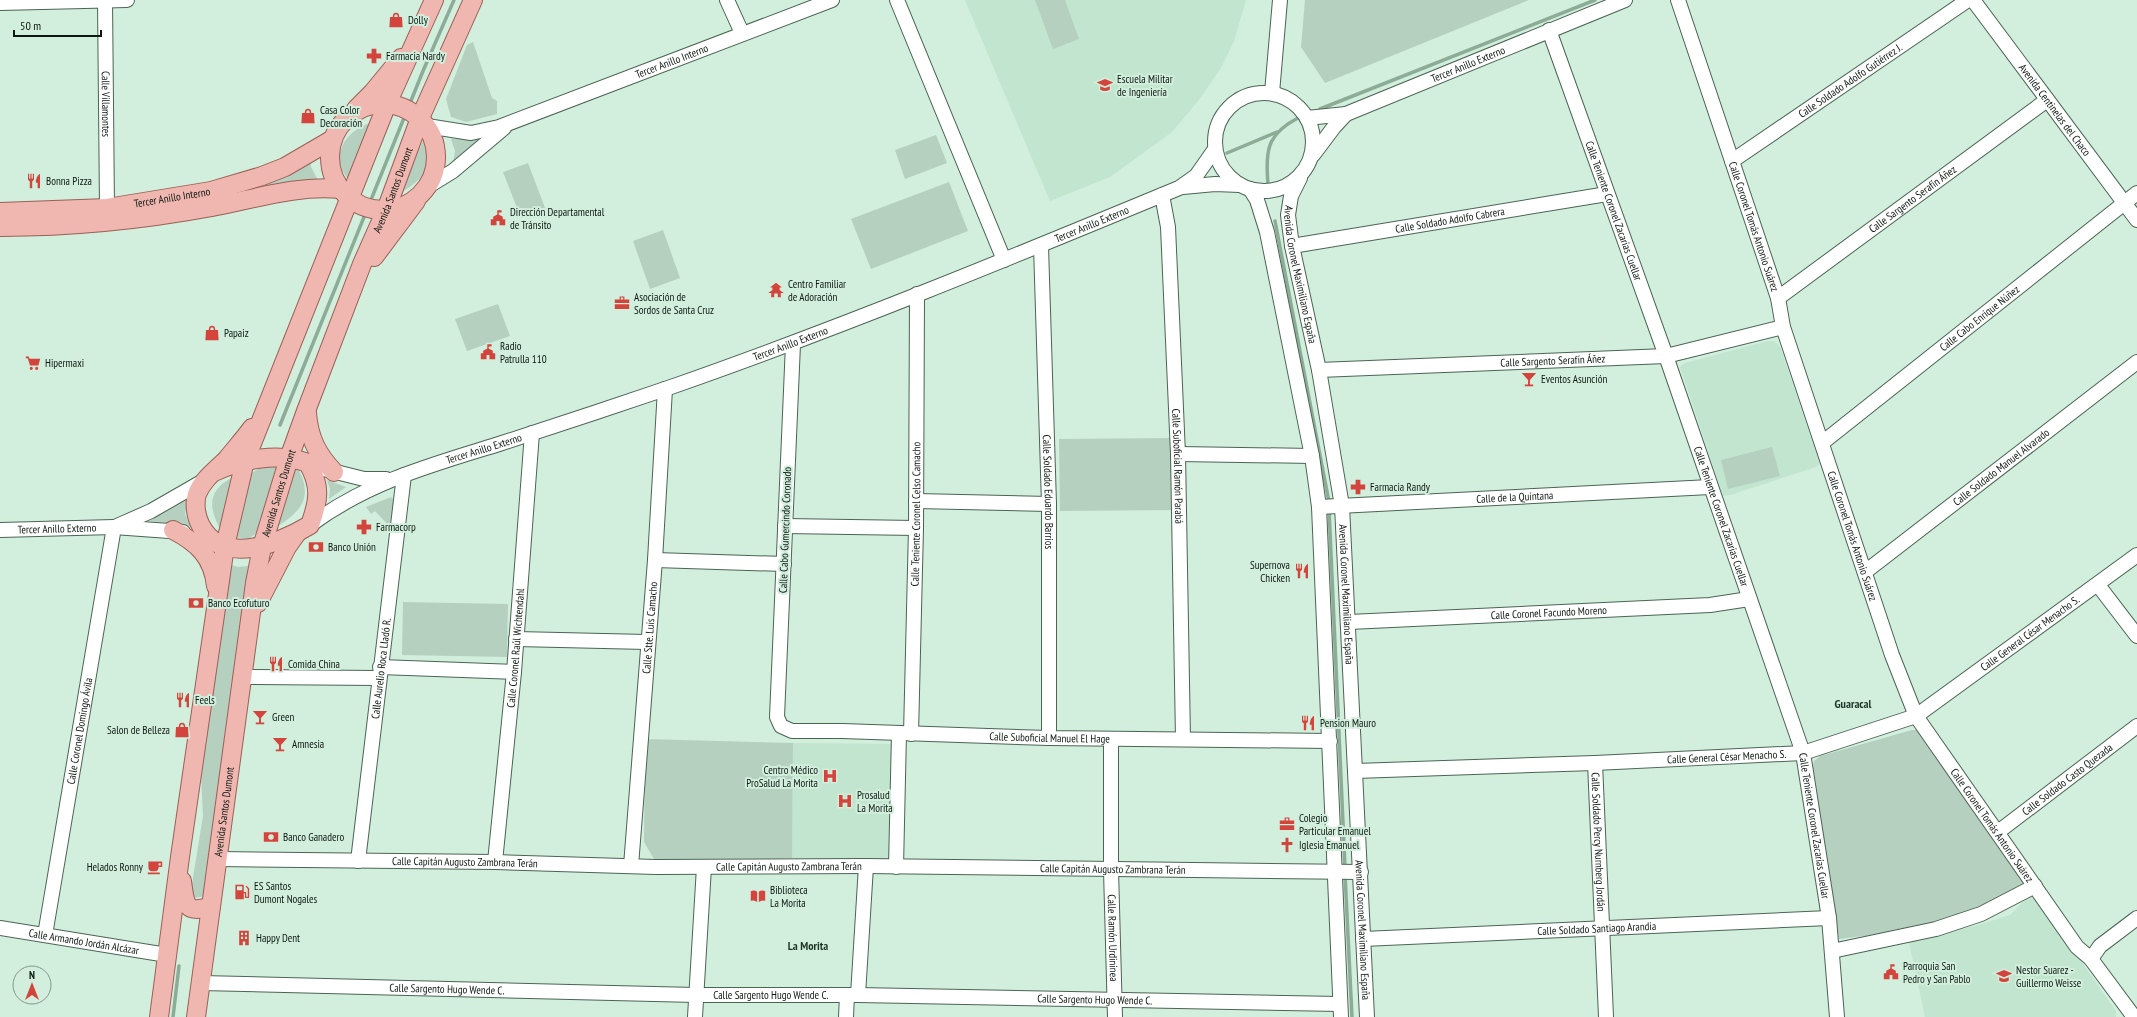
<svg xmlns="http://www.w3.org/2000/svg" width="2137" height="1017" viewBox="0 0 2137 1017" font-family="'PT Sans Narrow',sans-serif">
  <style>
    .built { fill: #c1e5ce }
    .green { fill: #b6d0bf }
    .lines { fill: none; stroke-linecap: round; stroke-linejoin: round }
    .stream { stroke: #8cac97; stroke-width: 3.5 }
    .minor-casing { stroke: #4b6454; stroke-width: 16 }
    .major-casing { stroke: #9a6056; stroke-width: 20 }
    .minor { stroke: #fff; stroke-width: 14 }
    .major { stroke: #f0b6b0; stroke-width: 18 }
    .labels { text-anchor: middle; stroke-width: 4; stroke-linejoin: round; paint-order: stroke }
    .poi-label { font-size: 11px; fill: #0d1811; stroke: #d2eedc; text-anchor: start }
    .street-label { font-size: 11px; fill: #0d1811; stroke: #d2eedc }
    .neighbourhood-label { font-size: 12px; font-weight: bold; fill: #1e3628; stroke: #d2eedc }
  </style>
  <rect width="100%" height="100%" fill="#d2eedc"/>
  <g class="built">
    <path d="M965,0H1246L1234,41L1221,68L1198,101L1172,132L1110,177L1050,201Z"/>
    <path d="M1768,341H1774L1780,346L1820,464L1816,467L1730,495L1723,496L1680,367L1685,363Z"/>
    <path d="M793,743L897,744L896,859L792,858Z"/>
    <path d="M2035,896L2116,1011V1017H1925L1909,942L1978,925L2010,915L2027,898Z"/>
  </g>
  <g class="green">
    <path d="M1035,0H1065L1079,39L1053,49Z"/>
    <path d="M1305,0H1529L1325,83L1301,47Z"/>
    <path d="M473,42L492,98L497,101V114L466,122L451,117L446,99L467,45Z"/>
    <path d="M370,123L348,179C329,156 345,131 370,123Z"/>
    <path d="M426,134C437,163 425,179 400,193Z"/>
    <path d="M936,135L947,163L905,179L895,150Z"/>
    <path d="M486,136L453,163L455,151L451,139H475Z"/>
    <path d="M310,159L311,167L319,182L255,190Z"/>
    <path d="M528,163L545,208L521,218L503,172Z"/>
    <path d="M949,182L968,231L871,269L851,219Z"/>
    <path d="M663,230L680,278L650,289L633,241Z"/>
    <path d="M498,304L510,336L467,351L455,319Z"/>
    <path d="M1174,438L1175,510L1060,511L1059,439Z"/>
    <path d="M1772,447L1780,476L1728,489L1721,460Z"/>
    <path d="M276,466L258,532L248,539L234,537L250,474L260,468Z"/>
    <path d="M293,467L298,469C315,500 298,513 274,529Z"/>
    <path d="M233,477L220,529C208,506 208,490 233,477Z"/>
    <path d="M327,480L346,487L329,499L330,489Z"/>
    <path d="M391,497L395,502L389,526L375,511L371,514L366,507Z"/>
    <path d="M188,498L185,514L190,526L149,521Z"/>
    <path d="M228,564L238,567L248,566L240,641L205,896L195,898L191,890L203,816L201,774Z"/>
    <path d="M403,602L508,604L507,657L402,655Z"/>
    <path d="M1912,730H1918L2026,882C1987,904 1946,924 1901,932C1880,935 1860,936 1839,939L1812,770L1814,761L1820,756Z"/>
    <path d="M645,739L793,743L792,858L657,864L644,842Z"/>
  </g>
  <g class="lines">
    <g class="stream">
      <path d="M1320,109L1595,0"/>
      <path d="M1227,153L1277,132"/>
      <path d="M1268,184C1265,151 1267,134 1298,118"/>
      <path d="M1275,221L1329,502"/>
      <path d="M280,425L423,71L454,0"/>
      <path d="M1329,509L1345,868"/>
      <path d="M1345,874L1352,1017"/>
      <path d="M173,1017L179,966"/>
    </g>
    <g class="minor-casing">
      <g id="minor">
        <path id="s1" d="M105,0L107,208"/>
        <path d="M727,0L742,33"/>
        <path d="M897,0L1004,260"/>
        <path id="s2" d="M1678,0L1778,298L1783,327L1892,655L1916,716L2077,947L2091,959L2134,1017"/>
        <path id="s3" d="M1973,0L2137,220"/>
        <path d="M0,3L127,0"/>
        <path id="s4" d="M1549,30L1666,356L1803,753L1829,918L1837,1017"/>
        <circle cx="1264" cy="142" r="49"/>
        <path d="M1272,93L1280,0"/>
        <path id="s5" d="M1307,118L1346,114L1625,0"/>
        <path id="s6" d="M427,126L471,133L499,127L832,0"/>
        <path d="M1313,155L1334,127L1346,114"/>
        <path id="s7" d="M1732,161L1968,0"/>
        <path id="s8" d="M1300,178L1291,196L1288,215L1292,246L1319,370L1342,506L1367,1017"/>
        <path d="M427,187L453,171L504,128"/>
        <path d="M1183,187L1215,184L1240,185"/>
        <path d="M1250,189L1257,200L1267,232L1312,456L1319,507L1341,1017"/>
        <path id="s9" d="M1162,195L1168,227L1178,454L1183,739"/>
        <path id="s10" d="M1041,246L1049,504V738"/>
        <path id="s11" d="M1292,246L1607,194"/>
        <path id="s12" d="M1778,298L2047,100"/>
        <path id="s13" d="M793,344L777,717L781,726L792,731H842L1049,738L1330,741"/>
        <path id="s14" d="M1319,370L1666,356L1783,327"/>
        <path id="s15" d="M1822,443L2137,193"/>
        <path d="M1178,454L1312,456"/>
        <path d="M324,469L364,479H386"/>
        <path d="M916,501L1049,504"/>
        <path id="s16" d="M1319,507L1710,487"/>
        <path id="s17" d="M310,525C368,482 431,465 499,444C555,426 612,407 668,388C840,328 1010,258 1179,188L1196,176L1215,149"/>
        <path d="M117,526L151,511L205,480"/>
        <path d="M785,526L916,528"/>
        <path id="s18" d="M0,530L114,527L183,532"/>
        <path d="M655,560L784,564"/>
        <path id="s19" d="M1865,572L2137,362"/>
        <path d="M2098,585L2137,636"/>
        <path id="s20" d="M1349,622L1710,605L1749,599"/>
        <path d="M516,639L647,642"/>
        <path d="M380,667L514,672"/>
        <path d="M244,677L378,678"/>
        <path id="s21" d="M911,734L916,528L917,294"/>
        <path id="s22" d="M1111,739V870L1115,1017"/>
        <path id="s23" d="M1595,763L1606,1017"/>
        <path id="s24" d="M1355,771L1595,763L1803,753L1916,716L2137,555"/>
        <path id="s25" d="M1998,832L2137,726"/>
        <path id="s26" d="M218,859L495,862L656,867L866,866L1361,872"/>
        <path id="s27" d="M358,861L404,475"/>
        <path id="s28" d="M495,862L514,672L532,433"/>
        <path id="s29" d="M631,866L655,560L665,389"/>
        <path d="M896,867L899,733"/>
        <path id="s30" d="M0,928L167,955"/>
        <path id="s31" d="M45,935L114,527"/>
        <path id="s32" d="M1363,939L1829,918"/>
        <path d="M1832,951L1936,929L1981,914L2035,886"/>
        <path d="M2091,959L2100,946L2137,918"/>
        <path id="s33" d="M201,983L696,995H858L1340,1004"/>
        <path d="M858,995L866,866"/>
        <path d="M695,1017L704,867"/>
        <path d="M846,1017L847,995"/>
      </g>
    </g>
    <g class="major-casing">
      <g id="major">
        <circle cx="383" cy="157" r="53"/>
        <path d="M356,109L373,92L401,58"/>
        <path id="s34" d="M0,212L107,208L211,191L262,176L285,167L333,139"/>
        <path d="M0,227C71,227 142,220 212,207C255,199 296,185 340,189"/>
        <path d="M374,257L416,201"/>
        <path d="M307,413C309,438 317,454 334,472"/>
        <path d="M214,472C242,459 279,452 308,463C321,486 319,500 310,525C281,542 223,568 201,526C196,517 194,504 197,494C203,479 216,470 227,459C235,449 244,439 252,428"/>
        <path d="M173,530C198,543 213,557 216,586"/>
        <path d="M258,603L287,547L297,533"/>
        <path d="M182,881C185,904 185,915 211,906"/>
        <path d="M159,1017L180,857L225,546L245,461L387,104L434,0"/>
        <path id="s35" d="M196,1017L255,583L262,547L289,458L306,411L362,264L386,210L420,118L473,0"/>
      </g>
    </g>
    <use href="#minor" class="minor"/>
    <use href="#major" class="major"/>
  </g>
  <defs>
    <g id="shop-bare" transform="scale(1.2)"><path d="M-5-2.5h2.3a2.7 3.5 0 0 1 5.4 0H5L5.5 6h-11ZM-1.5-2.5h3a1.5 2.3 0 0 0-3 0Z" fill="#d3453c" stroke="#d2eedc" stroke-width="2.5" paint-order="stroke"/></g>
    <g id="pharmacy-bare" transform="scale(1.2)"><path d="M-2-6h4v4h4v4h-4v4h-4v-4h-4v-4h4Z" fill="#d3453c" stroke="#d2eedc" stroke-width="2.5" paint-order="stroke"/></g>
    <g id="university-bare" transform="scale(1.2)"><path d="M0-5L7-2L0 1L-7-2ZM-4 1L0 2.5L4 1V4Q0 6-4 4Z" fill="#d3453c" stroke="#d2eedc" stroke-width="2.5" paint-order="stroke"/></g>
    <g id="restaurant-bare" transform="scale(1.2)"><path d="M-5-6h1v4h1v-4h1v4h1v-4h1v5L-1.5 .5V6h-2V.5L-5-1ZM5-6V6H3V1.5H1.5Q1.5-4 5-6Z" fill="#d3453c" stroke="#d2eedc" stroke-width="2.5" paint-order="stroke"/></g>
    <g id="civic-bare" transform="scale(1.2)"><path d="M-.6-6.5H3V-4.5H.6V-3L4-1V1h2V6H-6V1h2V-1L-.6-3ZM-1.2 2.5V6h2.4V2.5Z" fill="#d3453c" stroke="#d2eedc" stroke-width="2.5" paint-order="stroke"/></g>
    <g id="temple-bare" transform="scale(1.2)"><path d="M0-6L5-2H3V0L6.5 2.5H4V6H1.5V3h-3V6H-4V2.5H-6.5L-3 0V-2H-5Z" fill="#d3453c" stroke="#d2eedc" stroke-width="2.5" paint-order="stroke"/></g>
    <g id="office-bare" transform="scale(1.2)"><path d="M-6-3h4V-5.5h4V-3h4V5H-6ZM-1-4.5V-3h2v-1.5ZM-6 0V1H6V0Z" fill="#d3453c" stroke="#d2eedc" stroke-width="2.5" paint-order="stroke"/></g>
    <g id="supermarket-bare" transform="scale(1.2)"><path d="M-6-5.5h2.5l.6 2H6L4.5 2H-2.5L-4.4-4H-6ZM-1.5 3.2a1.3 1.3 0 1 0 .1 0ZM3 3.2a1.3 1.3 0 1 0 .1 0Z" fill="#d3453c" stroke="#d2eedc" stroke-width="2.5" paint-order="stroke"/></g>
    <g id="bar-bare" transform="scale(1.2)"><path d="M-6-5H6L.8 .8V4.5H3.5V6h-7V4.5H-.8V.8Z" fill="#d3453c" stroke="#d2eedc" stroke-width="2.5" paint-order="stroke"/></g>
    <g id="bank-bare" transform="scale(1.2)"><path d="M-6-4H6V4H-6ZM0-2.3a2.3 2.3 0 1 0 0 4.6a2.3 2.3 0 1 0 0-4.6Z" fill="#d3453c" stroke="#d2eedc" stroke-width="2.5" paint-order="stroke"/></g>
    <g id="hospital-bare" transform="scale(1.2)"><path d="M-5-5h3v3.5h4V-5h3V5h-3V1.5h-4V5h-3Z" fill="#d3453c" stroke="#d2eedc" stroke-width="2.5" paint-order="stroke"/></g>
    <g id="church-bare" transform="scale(1.2)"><path d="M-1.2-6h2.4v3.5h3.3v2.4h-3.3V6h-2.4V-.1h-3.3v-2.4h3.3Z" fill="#d3453c" stroke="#d2eedc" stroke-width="2.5" paint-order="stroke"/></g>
    <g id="cafe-bare" transform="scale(1.2)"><path d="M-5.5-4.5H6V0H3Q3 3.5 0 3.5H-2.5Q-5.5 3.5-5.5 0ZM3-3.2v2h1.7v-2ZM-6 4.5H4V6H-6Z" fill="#d3453c" stroke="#d2eedc" stroke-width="2.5" paint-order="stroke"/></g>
    <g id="fuel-bare" transform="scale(1.2)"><path d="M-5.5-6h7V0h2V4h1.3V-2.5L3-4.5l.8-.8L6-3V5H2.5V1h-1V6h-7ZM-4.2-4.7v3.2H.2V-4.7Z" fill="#d3453c" stroke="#d2eedc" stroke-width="2.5" paint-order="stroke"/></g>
    <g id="library-bare" transform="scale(1.2)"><path d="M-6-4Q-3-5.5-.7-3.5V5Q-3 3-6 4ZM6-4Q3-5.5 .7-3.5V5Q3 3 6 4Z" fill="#d3453c" stroke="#d2eedc" stroke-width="2.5" paint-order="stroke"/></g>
    <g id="building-bare" transform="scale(1.2)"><path d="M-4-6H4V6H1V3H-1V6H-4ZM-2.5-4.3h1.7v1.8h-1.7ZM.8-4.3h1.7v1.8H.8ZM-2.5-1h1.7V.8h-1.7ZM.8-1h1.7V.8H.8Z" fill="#d3453c" stroke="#d2eedc" stroke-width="2.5" paint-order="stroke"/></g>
    <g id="school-bare" transform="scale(1.2)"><path d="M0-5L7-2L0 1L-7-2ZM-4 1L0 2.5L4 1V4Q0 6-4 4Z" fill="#d3453c" stroke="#d2eedc" stroke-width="2.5" paint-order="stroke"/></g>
  </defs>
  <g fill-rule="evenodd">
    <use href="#shop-bare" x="396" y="20"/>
    <use href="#pharmacy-bare" x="374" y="56"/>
    <use href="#university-bare" x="1105" y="85"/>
    <use href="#shop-bare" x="308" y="116"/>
    <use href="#restaurant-bare" x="34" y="181"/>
    <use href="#civic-bare" x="498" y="218"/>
    <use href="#temple-bare" x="776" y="290"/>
    <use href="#office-bare" x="622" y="303"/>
    <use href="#shop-bare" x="212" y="333"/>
    <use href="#civic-bare" x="488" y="352"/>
    <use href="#supermarket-bare" x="33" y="363"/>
    <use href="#bar-bare" x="1529" y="379"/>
    <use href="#pharmacy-bare" x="1358" y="487"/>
    <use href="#pharmacy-bare" x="364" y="527"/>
    <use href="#bank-bare" x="316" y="547"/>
    <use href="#restaurant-bare" x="1302" y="571"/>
    <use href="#bank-bare" x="196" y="603"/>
    <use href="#restaurant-bare" x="276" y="664"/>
    <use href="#restaurant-bare" x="183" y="700"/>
    <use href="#bar-bare" x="260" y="717"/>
    <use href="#restaurant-bare" x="1308" y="723"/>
    <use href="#shop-bare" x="182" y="730"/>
    <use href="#bar-bare" x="280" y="744"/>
    <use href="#hospital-bare" x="830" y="776"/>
    <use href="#hospital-bare" x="845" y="801"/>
    <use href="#office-bare" x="1287" y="824"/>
    <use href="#bank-bare" x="271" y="837"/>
    <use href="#church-bare" x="1287" y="845"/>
    <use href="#cafe-bare" x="155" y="867"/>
    <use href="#fuel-bare" x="242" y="892"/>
    <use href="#library-bare" x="758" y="896"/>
    <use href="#building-bare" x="244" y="938"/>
    <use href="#civic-bare" x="1891" y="972"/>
    <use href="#school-bare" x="2004" y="976"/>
  </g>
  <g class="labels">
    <g class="poi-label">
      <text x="408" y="24">Dolly</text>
      <text x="386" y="60">Farmacia Nardy</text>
      <text x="1117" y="83">Escuela Militar<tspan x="1117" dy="13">de Ingeniería</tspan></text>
      <text x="320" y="114">Casa Color<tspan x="320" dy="13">Decoración</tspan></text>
      <text x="46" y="185">Bonna Pizza</text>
      <text x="510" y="216">Dirección Departamental<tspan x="510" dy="13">de Tránsito</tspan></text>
      <text x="788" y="288">Centro Familiar<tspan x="788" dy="13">de Adoración</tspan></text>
      <text x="634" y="301">Asociación de<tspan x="634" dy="13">Sordos de Santa Cruz</tspan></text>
      <text x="224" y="337">Papaiz</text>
      <text x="500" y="350">Radio<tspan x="500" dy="13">Patrulla 110</tspan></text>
      <text x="45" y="367">Hipermaxi</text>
      <text x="1541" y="383">Eventos Asunción</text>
      <text x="1370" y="491">Farmacia Randy</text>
      <text x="376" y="531">Farmacorp</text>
      <text x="328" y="551">Banco Unión</text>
      <text x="1290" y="569" text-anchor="end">Supernova<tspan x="1290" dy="13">Chicken</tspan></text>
      <text x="208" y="607">Banco Ecofuturo</text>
      <text x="288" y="668">Comida China</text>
      <text x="195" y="704">Feels</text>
      <text x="272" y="721">Green</text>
      <text x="1320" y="727">Pension Mauro</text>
      <text x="170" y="734" text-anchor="end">Salon de Belleza</text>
      <text x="292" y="748">Amnesia</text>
      <text x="818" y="774" text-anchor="end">Centro Médico<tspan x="818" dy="13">ProSalud La Morita</tspan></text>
      <text x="857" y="799">Prosalud<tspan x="857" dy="13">La Morita</tspan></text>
      <text x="1299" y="822">Colegio<tspan x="1299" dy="13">Particular Emanuel</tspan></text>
      <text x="283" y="841">Banco Ganadero</text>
      <text x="1299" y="849">Iglesia Emanuel</text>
      <text x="143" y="871" text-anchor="end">Helados Ronny</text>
      <text x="254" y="890">ES Santos<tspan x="254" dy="13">Dumont Nogales</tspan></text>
      <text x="770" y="894">Biblioteca<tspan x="770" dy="13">La Morita</tspan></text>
      <text x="256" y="942">Happy Dent</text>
      <text x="1903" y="970">Parroquia San<tspan x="1903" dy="13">Pedro y San Pablo</tspan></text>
      <text x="2016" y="974">Nestor Suarez -<tspan x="2016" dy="13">Guillermo Weisse</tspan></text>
    </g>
    <g class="street-label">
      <text dy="4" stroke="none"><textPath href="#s6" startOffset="258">Tercer Anillo Interno</textPath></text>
      <text dy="4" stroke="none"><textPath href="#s5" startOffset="171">Tercer Anillo Externo</textPath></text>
      <text dy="4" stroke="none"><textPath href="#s7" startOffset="143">Calle Soldado Adolfo Gutiérrez J.</textPath></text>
      <text dy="4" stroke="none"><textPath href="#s1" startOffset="104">Calle Villamontes</textPath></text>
      <text dy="4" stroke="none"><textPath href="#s3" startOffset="137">Avenida Centinelas del Chaco</textPath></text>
      <text dy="4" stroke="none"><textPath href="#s35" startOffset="855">Avenida Santos Dumont</textPath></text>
      <text dy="4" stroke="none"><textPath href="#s34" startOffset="173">Tercer Anillo Interno</textPath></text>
      <text dy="4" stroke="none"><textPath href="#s12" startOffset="167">Calle Sargento Serafín Áñez</textPath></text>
      <text dy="4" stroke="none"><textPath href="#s4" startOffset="192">Calle Teniente Coronel Zacarías Cuellar</textPath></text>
      <text dy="4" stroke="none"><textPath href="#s11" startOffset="160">Calle Soldado Adolfo Cabrera</textPath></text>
      <text dy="4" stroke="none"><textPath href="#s17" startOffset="839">Tercer Anillo Externo</textPath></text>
      <text dy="4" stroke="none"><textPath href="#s2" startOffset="239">Calle Coronel Tomás Antonio Suárez</textPath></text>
      <text dy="4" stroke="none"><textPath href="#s8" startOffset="100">Avenida Coronel Maximiliano España</textPath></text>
      <text dy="4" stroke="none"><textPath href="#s15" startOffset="201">Calle Cabo Enrique Núñez</textPath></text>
      <text dy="4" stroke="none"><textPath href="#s17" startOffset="515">Tercer Anillo Externo</textPath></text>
      <text dy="4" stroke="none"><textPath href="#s14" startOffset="234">Calle Sargento Serafín Áñez</textPath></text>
      <text dy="4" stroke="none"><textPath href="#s17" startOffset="191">Tercer Anillo Externo</textPath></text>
      <text dy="4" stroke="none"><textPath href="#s9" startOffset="272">Calle Suboficial Ramón Parabá</textPath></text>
      <text dy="4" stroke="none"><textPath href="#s19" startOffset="172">Calle Soldado Manuel Alvarado</textPath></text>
      <text dy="4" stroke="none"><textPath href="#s10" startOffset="246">Calle Soldado Eduardo Barrios</textPath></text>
      <text dy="4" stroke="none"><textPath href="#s35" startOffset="531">Avenida Santos Dumont</textPath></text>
      <text dy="4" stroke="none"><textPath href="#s16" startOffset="196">Calle de la Quintana</textPath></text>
      <text dy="4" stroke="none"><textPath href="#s21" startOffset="220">Calle Teniente Coronel Celso Camacho</textPath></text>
      <text dy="4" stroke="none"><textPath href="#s4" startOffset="516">Calle Teniente Coronel Zacarías Cuellar</textPath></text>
      <text dy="4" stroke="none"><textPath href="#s18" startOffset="57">Tercer Anillo Externo</textPath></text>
      <text transform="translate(785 530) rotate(-88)" y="4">Calle Cabo Gumercindo Coronado</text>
      <text dy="4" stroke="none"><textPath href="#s2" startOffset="564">Calle Coronel Tomás Antonio Suárez</textPath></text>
      <text dy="4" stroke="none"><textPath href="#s8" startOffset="424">Avenida Coronel Maximiliano España</textPath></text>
      <text dy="4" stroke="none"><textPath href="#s20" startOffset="200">Calle Coronel Facundo Moreno</textPath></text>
      <text dy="4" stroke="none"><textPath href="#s29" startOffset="239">Calle Stte. Luis Camacho</textPath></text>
      <text dy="4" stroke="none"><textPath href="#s24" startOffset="708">Calle General César Menacho S.</textPath></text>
      <text dy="4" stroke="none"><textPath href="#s28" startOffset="215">Calle Coronel Raúl Wichtendahl</textPath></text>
      <text dy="4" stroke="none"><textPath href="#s27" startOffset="194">Calle Aurelio Roca Lladó R.</textPath></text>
      <text dy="4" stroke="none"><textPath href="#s31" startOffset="207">Calle Coronel Domingo Ávila</textPath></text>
      <text dy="4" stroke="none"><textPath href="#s13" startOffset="653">Calle Suboficial Manuel El Hage</textPath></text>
      <text dy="4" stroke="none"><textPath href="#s24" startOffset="372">Calle General César Menacho S.</textPath></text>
      <text dy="4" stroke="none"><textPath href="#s25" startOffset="87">Calle Soldado Casto Quezada</textPath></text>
      <text dy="4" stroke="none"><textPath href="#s35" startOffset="207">Avenida Santos Dumont</textPath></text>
      <text dy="4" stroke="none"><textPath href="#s2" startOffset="888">Calle Coronel Tomás Antonio Suárez</textPath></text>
      <text dy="4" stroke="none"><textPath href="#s4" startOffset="840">Calle Teniente Coronel Zacarías Cuellar</textPath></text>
      <text dy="4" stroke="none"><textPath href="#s23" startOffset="79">Calle Soldado Percy Nurnberg Jordán</textPath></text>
      <text dy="4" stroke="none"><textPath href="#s26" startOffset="247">Calle Capitán Augusto Zambrana Terán</textPath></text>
      <text dy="4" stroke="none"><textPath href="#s26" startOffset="571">Calle Capitán Augusto Zambrana Terán</textPath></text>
      <text dy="4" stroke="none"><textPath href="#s26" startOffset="895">Calle Capitán Augusto Zambrana Terán</textPath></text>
      <text dy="4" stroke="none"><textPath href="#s32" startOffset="234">Calle Soldado Santiago Arandia</textPath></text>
      <text dy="4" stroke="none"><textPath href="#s8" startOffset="760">Avenida Coronel Maximiliano España</textPath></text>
      <text dy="4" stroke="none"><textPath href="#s22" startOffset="199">Calle Ramón Urdininea</textPath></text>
      <text dy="4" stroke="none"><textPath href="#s30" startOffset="85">Calle Armando Jordán Alcázar</textPath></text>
      <text dy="4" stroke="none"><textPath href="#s33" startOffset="246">Calle Sargento Hugo Wende C.</textPath></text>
      <text dy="4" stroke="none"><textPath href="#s33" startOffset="570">Calle Sargento Hugo Wende C.</textPath></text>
      <text dy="4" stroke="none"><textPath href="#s33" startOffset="894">Calle Sargento Hugo Wende C.</textPath></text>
    </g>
    <g class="neighbourhood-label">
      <text x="1853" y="708">Guaracal</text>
      <text x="808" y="950">La Morita</text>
    </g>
  </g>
  <g transform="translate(32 985)"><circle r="19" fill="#d2eedc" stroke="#83988b"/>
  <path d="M0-3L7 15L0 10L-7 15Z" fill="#d3453c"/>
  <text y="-6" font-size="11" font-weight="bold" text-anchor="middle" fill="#0d1811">N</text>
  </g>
  <path d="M14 30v6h87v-6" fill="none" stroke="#0d1811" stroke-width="2"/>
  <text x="20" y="30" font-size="12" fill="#0d1811" stroke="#d2eedc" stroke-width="3" paint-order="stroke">50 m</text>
</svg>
